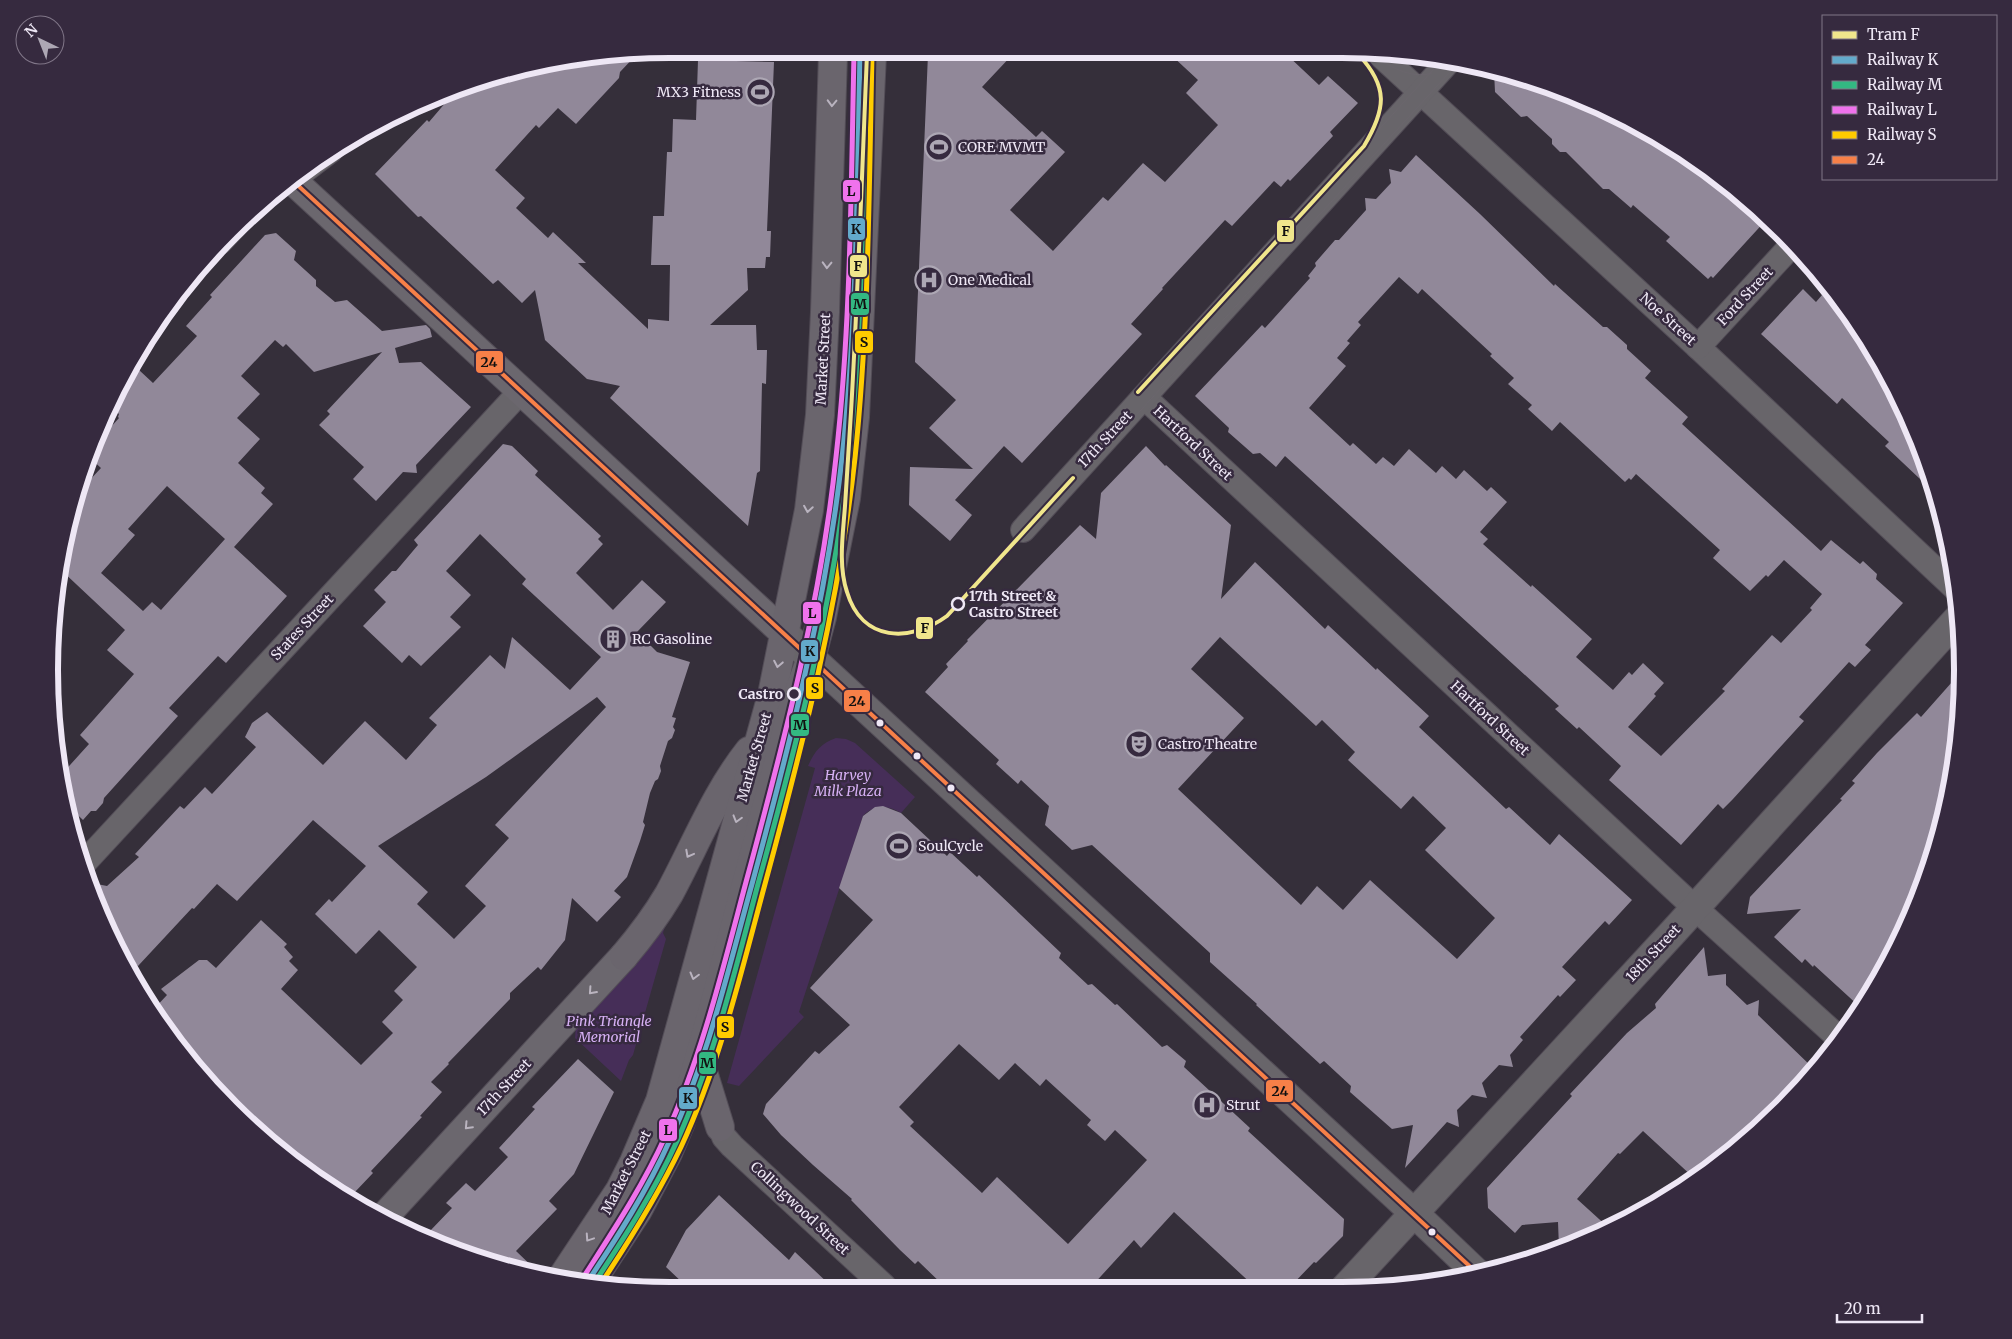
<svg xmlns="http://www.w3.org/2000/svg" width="2012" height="1339" viewBox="0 0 2012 1339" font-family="Merriweather,serif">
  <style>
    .green { fill: #462e58 }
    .building { fill: #918899; fill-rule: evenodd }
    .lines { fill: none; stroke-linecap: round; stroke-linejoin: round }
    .minor-casing { stroke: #534d57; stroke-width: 26 }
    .tertiary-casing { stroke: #534d57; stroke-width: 30 }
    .secondary-casing { stroke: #534d57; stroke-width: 30 }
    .primary-casing { stroke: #534d57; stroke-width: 30 }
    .minor { stroke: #68656a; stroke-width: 24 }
    .tertiary { stroke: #68656a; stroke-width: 28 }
    .secondary { stroke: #6b676e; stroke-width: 28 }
    .primary { stroke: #6a656d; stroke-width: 28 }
    .tram { stroke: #6b666d; stroke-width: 1 }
    .bus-1-casing { stroke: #362a3f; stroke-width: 8 }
    .bus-1 { stroke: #f78048; stroke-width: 4 }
    .rail-1-casing { stroke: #362a3f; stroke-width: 9 }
    .rail-2-casing { stroke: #362a3f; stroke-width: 9 }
    .rail-3-casing { stroke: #362a3f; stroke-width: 9 }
    .rail-4-casing { stroke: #362a3f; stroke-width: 9 }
    .rail-1 { stroke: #63aacb; stroke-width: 5 }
    .rail-2 { stroke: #33b882; stroke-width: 5 }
    .rail-3 { stroke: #ef72ec; stroke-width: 5 }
    .rail-4 { stroke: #fc0; stroke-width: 5 }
    .tram-1-casing { stroke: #362a3f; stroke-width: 8 }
    .tram-1 { stroke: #f0e68c; stroke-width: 4 }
    .oneway { stroke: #b9b3bf }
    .oneway2 { stroke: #bab4bf }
    .stop-dot { fill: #362a3f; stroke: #eee7f5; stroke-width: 2.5 }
    .bus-dot { fill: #eee7f5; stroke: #362a3f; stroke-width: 2 }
    .labels { text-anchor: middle; stroke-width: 5; stroke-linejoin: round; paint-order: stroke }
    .poi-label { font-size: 14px; fill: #eee7f5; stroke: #362a3f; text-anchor: start }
    .street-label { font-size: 14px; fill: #eee7f5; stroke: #362a3f }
    .stop-label { font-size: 14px; font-weight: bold; fill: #eee7f5; stroke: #362a3f; text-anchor: start }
    .park-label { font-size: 14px; font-style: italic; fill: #d6b0f4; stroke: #362a3f }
    .rim { fill: none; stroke: #eee7f5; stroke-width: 6 }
    .line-badge { stroke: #362a3f; stroke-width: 2 }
    .pale-badge-label { font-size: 14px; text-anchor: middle; font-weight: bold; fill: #111 }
  </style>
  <rect width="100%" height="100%" fill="#352f3a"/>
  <g class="green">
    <path d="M836,738L846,739L855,743L915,797L901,813C888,805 874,804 863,816L799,1012L804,1017L739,1086L727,1083L815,768L808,766C814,752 821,743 836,738Z"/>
    <path d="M669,913L663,933L666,939L633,1055L629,1060L621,1081L575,1038L576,1024Z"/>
  </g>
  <g class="building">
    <path d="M589,54H637L620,72L619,78L576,124L558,108L539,128L536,125L495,170L525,198L516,208L548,238L553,232L586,263H578L648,329V319L669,321L670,265H651L653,216H664L667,152H672L673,119L696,120L698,60L774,62L767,231H771L770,257H766L765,268H747L748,290L710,325H756L757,350H767L766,384L762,383L760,471L757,473L748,526L610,398L620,386L587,379L545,340L535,290L522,303L498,280L493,284L421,216L418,217L375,174L427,120L429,122L458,88L470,82Z"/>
    <path d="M928,54H1013L982,87L1036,137L1042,131L1065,152L1010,210L1053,251L1103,197L1108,201L1143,163L1165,182L1218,125L1186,93L1198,80L1170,54H1286L1319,85L1328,76L1358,103L1330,132L1333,136L1290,181L1288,179L1281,187L1274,181L1232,226L1225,220L1162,288L1163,289L1131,324L1142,334L1022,463L1004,446L955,500L972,515L950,541L909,505L910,467L973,469L929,428L956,400L915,362Z"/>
    <path d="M1494,71L1542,82L1617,113L1752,203L1767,219L1713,278L1711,276L1708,279L1666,241L1670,237L1633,205L1631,208L1609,189H1603L1566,152H1560L1552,144V139L1527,116L1521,117L1495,92Z"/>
    <path d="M1416,155L1480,214L1554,286L1555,284L1603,327H1607L1627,345V349L1651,371L1645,378L1688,417L1682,424L1821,551L1831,540L1860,564L1863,561L1877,574L1876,579L1903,603L1865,645L1871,650L1855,667L1849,662L1799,717L1804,721L1733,799L1723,809L1718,804L1681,845L1609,780L1621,766L1579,727L1577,729L1555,709L1559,706L1285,456L1276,467L1260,453L1253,454L1228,432L1229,428L1195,396L1262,325L1265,328L1310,278L1308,276L1316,266L1315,263L1335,240H1339L1366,210L1365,198L1376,199L1391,183L1389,169L1401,172ZM1399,277L1418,294L1422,289L1492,354L1490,356L1514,378L1508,384L1532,405L1528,409L1552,431L1560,422L1625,482L1629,478L1631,480L1636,474L1720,550L1713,558L1750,591L1766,575L1768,577L1784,560L1822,594L1810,608L1812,610L1781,643L1772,635L1722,689L1725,691L1661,756L1628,727L1656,696L1654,694L1664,683L1643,663L1632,675L1629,672L1613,690L1576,657L1592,639L1532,585L1531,587L1483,544L1488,539L1480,532L1507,502L1491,487L1487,491L1464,470L1456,479L1442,466L1436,473L1409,449L1394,466L1383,457L1376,464L1353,443L1350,446L1309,408L1346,366L1337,358L1350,343L1347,341L1361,325L1358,322Z"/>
    <path d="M276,233L296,251L294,260L316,280V286L335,302L347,300L382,331L426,325L430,329L432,337L395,348L399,363L421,362L471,407L416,465L417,473L403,472L376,501L353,479L364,467L319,425L330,414L327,411L382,352L314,372L286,344L283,347L275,340L241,376L260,394L237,418L260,439L238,463L265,488L261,493L273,504L234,547L287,596L226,663L218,656L169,708L178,716L104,798L103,803L96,811H91L83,820L66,804L61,775L89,744L80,735L134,674L107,650L125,630L60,569L70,509L74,497L101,468L88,456L90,450L119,418L118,417L119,414L111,407L119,399V393L139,370L153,383L197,336L186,326L212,297L210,295L265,235ZM167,486L225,539L161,610L152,602L143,611L101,573L135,535L128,529Z"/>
    <path d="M1803,289L1816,302L1822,295L1837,310L1843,304L1899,395L1937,495L1885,446L1889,442L1842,398L1837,404L1761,334Z"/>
    <path d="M503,444L512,446L538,471L535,475L601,536L598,539L603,544L576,573L613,610L642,580L666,602L637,632L657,652L690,662L672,717L676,718L673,727L675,730L672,738L668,741L660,766L661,771L658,779L655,781L650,793L643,822L645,825L640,841L627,877L614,891L621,897L597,922L572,898L565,940L541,970L538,967L510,993V999L448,1063L449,1064L431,1082L442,1092L420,1116L422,1117L371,1171L373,1173L354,1193L352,1190L348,1195L279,1149L219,1093L218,1094L203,1079L153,1010L167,995L161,989L199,960H207L216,968L261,920L287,944L284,947L293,957L289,961L298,970L281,989L361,1065L393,1033L382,1022L403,1000L394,991L417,967L379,930L356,954L315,914L329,899L332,902L366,866L313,820L237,901L217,884L194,909L192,908L138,966L133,962L127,968L92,883L107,886L139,857L135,854L180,806L184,809L205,787L212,794L256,747L245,737L252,723L267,712L323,765L365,721L406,760L437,725L429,718L490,655L505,669L512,637L570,690L601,657L522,584L526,579L480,534L446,571L471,595L450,617L461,627L421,666L409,655L402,663L363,626L386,602L374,590L392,571H396L418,545L414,540ZM597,697L606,707L495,825L509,838L465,886L486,906L454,939L417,904L428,892L378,846L486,777Z"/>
    <path d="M1146,446L1165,466L1166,465L1231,525L1221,599L1255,562L1325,629L1328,625L1376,670L1377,668L1429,716L1419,727L1506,809L1509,807L1550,845L1559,834L1632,900L1609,925L1605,921L1562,967L1576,980L1560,997L1558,995L1520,1037L1523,1040L1510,1055L1513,1067L1499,1065L1482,1083L1487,1098L1472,1095L1457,1110L1459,1127L1447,1122L1405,1168L1413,1125L1392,1129L1350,1092L1351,1086L1324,1061L1320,1064L1256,1005L1257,1004L1210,962V953L1092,845L1072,850L1045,825L1049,806L1021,780L1018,784L996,764L999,760L925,692L948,667L946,664L968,641L967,640L1080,525L1096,539L1101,493ZM1220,637L1316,726L1322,720L1355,752L1348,760L1401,809L1413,796L1446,828L1425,850L1495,918L1457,959L1370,880L1343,910L1317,886L1301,905L1178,789L1244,718L1191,669Z"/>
    <path d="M1960,673L1958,751L1930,869L1880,980L1860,1007L1814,965L1813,967L1805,959L1802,963L1774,937L1801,909L1747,914L1750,897L1842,800L1840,799L1855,783L1852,781L1877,753L1917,713L1921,717Z"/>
    <path d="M883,806L901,813L947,856L950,852L977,877L979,875L1061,953L1059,958L1088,985L1092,984L1115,1005L1117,1004L1162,1047L1167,1045L1186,1061L1184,1067L1250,1128L1248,1131L1344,1219L1343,1236L1316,1263L1314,1262L1289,1288H1256L1174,1212L1141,1248L1134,1240L1091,1287H945L918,1261L915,1264L900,1250L851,1200L852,1199L813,1165L781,1135L763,1114L766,1104L815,1051L819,1054L850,1025L810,988L873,920L839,888L863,816L875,807ZM959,1044L999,1080L1015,1063L1040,1086L1046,1079L1091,1120L1087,1125L1105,1141L1115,1130L1147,1160L1068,1244L997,1177L982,1193L910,1126L914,1122L899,1107Z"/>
    <path d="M1704,947L1708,976L1726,974V985L1747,1005L1759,1000L1758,1015L1813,1068L1806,1076L1809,1079L1720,1162L1694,1178L1643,1131L1620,1154L1618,1153L1577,1199L1610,1229L1559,1248L1558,1222L1522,1225L1515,1233L1488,1208L1487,1188L1572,1096L1570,1094L1627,1033L1656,1008L1655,1004Z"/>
    <path d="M578,1059L614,1092L574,1174L549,1201L557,1209L516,1251L540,1274L470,1257L430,1241L435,1237L429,1232L452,1208L446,1203L466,1183L475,1191L508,1157L499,1148L535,1109L532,1107Z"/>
    <path d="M719,1195L789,1260L795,1252L831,1286L685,1285L666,1267L686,1230Z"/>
  </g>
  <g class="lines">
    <g class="minor-casing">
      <g id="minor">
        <path d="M1379,54L1698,347L1955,588"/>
        <path d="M296,177L330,151"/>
        <path d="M220,242L234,227"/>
        <path d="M1698,347L1792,245"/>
        <path d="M1144,397L1695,908L1839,1038"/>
        <path d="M1023,530L1450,60"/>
        <path d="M84,863L521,391"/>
        <path d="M720,1127L724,1137L732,1146L884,1286"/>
      </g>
    </g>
    <g class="tertiary-casing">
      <g id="tertiary">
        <path d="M784,633L1414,1213L1477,1273"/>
        <path d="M1344,1289L1675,930L1960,616"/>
      </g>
    </g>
    <g class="secondary-casing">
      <g id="secondary">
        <path d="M292,180L784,633"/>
        <path d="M383,1218L624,956"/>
      </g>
    </g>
    <g class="primary-casing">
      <g id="primary">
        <path d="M624,956C641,936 656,916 669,894C695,846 715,794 749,751"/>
        <path d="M699,1059L720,1127"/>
        <path d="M561,1279L620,1190L634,1162L660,1101L772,695L809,510L820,415L825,312L833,54"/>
        <path d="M589,1285L638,1210L668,1153L681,1122L713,1009L791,714L811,658L822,617L846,498L855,417L872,54"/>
      </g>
    </g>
    <use href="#minor" class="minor"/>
    <use href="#tertiary" class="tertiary"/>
    <use href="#secondary" class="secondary"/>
    <use href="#primary" class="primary"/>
    <g class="tram">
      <path d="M1370,54C1387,65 1411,80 1432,73"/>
      <path d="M1364,146L1443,59"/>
      <path d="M1073,478L1130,422L1459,62"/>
    </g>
    <g class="bus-1-casing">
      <path id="bus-1" d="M292,180L1477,1273"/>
    </g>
    <use href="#bus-1" class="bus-1"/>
    <g class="rail-1-casing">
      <path id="rail-1" d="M586,1284C617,1238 647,1191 670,1140C708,1059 728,970 752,884C790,744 826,603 842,458C857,324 857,189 860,54"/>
    </g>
    <g class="rail-2-casing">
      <path id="rail-2" d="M593,1285C624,1238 654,1192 677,1141C714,1059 735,971 758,884C797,744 833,603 849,458C863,324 863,189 866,54"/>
    </g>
    <g class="rail-3-casing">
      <path id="rail-3" d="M581,1281C611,1234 642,1188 665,1137C702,1056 723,968 746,882C784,742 821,601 836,457C851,323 851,188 854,54"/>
    </g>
    <g class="rail-4-casing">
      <path id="rail-4" d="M600,1285C630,1240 658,1195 681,1147C720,1063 741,973 765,884C803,744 839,603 855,458C869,324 869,189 872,54"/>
    </g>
    <use href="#rail-1" class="rail-1"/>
    <use href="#rail-2" class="rail-2"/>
    <use href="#rail-3" class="rail-3"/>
    <use href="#rail-4" class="rail-4"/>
    <g class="tram-1-casing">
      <g id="tram-1">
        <path d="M867,54C862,173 858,293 851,412C849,443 847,475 845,506C843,534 838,565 847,592C862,642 910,643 947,616L1073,478"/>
        <path d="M1138,392L1364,146C1386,109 1389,87 1358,54"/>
      </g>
    </g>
    <use href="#tram-1" class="tram-1"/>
  </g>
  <defs><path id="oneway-chevron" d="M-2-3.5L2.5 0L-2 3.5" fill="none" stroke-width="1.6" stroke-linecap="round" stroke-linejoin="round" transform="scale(1.25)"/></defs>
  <g class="oneway">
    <use href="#oneway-chevron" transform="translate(832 103) rotate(92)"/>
    <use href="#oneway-chevron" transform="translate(827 265) rotate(92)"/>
    <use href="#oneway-chevron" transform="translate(808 509) rotate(99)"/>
    <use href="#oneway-chevron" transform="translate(778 664) rotate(101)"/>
    <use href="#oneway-chevron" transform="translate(737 819) rotate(106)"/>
    <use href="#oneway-chevron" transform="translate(689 854) rotate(118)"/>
    <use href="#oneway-chevron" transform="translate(694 976) rotate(105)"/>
    <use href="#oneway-chevron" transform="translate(589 1238) rotate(124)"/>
  </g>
  <g class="oneway2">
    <use href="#oneway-chevron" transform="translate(592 991) rotate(132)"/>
    <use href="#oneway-chevron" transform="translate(468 1126) rotate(133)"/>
  </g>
  <defs>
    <g id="stadium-ring" transform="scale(1.4375)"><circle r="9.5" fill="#362a3f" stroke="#ada7b4" stroke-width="1.5"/><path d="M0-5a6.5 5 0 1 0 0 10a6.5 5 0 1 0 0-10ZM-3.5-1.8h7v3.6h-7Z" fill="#ada7b4"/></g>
    <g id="hospital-ring" transform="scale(1.4375)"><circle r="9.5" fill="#362a3f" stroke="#ada7b4" stroke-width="1.5"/><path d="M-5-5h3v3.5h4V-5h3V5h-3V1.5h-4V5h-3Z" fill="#ada7b4"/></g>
    <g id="building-ring" transform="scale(1.4375)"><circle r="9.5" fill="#362a3f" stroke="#ada7b4" stroke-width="1.5"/><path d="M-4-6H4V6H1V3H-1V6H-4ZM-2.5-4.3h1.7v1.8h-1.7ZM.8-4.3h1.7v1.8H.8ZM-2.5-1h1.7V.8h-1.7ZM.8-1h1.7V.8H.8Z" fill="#ada7b4"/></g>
    <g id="theatre-ring" transform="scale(1.4375)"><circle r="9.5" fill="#362a3f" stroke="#ada7b4" stroke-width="1.5"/><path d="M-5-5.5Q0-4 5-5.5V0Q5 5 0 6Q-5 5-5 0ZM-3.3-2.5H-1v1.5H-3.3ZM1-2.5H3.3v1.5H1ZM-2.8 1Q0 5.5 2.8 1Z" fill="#ada7b4"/></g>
  </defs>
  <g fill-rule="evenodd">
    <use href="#stadium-ring" x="760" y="92"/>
    <use href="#stadium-ring" x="939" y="147"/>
    <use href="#hospital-ring" x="929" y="280"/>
    <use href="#building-ring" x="613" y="639"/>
    <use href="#theatre-ring" x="1139" y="744"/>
    <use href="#stadium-ring" x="899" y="846"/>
    <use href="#hospital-ring" x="1207" y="1105"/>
  </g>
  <g class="stop-dot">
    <circle cx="958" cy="604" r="6"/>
    <circle cx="794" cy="694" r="6"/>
  </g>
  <g class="bus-dot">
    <circle cx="880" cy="723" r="4.5"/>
    <circle cx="917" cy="756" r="4.5"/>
    <circle cx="951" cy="788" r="4.5"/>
    <circle cx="1432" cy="1232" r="4.5"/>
  </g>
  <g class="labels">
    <g class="poi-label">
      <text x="741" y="97" text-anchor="end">MX3 Fitness</text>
      <text x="958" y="152">CORE MVMT</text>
      <text x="948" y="285">One Medical</text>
      <text x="632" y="644">RC Gasoline</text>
      <text x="1158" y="749">Castro Theatre</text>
      <text x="918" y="851">SoulCycle</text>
      <text x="1226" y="1110">Strut</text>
    </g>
    <g class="street-label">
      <text transform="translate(1745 296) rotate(-47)" y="5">Ford Street</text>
      <text transform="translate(1668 319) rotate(42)" y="5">Noe Street</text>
      <text transform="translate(823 359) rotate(-87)" y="5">Market Street</text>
      <text transform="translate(1105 439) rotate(-47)" y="5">17th Street</text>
      <text transform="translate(1193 443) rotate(43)" y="5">Hartford Street</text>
      <text transform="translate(302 627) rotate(-47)" y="5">States Street</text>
      <text transform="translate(1490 718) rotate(43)" y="5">Hartford Street</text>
      <text transform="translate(754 757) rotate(-74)" y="5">Market Street</text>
      <text transform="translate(1653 953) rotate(-47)" y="5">18th Street</text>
      <text transform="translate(504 1087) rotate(-47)" y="5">17th Street</text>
      <text transform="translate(626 1172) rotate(-63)" y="5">Market Street</text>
      <text transform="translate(800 1208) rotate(43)" y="5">Collingwood Street</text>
    </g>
    <g class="stop-label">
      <text x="969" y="601">17th Street &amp;<tspan x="969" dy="16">Castro Street</tspan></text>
      <text x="783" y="699" text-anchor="end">Castro</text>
    </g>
    <g class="park-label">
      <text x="848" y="780">Harvey<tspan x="848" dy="16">Milk Plaza</tspan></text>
      <text x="609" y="1026">Pink Triangle<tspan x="609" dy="16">Memorial</tspan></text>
    </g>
  </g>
  <path d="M0 0H2012V1339H0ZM670 58H1342A612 612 0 0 1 1954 670V670A612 612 0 0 1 1342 1282H670A612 612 0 0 1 58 670V670A612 612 0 0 1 670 58Z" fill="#362a3f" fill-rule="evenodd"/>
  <path class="rim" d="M670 58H1342A612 612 0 0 1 1954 670V670A612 612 0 0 1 1342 1282H670A612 612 0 0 1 58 670V670A612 612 0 0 1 670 58Z"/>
  <g class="line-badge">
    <rect x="842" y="179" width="19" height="24" rx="5" fill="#ef72ec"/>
    <rect x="847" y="217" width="19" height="24" rx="5" fill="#63aacb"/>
    <rect x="1276" y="219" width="19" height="24" rx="5" fill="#f0e68c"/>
    <rect x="849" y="254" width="19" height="24" rx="5" fill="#f0e68c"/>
    <rect x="850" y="292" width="20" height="24" rx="5" fill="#33b882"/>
    <rect x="854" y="330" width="20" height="24" rx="5" fill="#fc0"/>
    <rect x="475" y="350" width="29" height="24" rx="5" fill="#f78048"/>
    <rect x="802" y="601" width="20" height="24" rx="5" fill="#ef72ec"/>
    <rect x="915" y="616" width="19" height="24" rx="5" fill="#f0e68c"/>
    <rect x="800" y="639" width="19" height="24" rx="5" fill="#63aacb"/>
    <rect x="805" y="676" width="19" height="24" rx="5" fill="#fc0"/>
    <rect x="843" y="689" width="28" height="24" rx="5" fill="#f78048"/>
    <rect x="790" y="713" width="20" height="24" rx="5" fill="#33b882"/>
    <rect x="716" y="1015" width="19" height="24" rx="5" fill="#fc0"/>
    <rect x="698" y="1051" width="19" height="24" rx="5" fill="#33b882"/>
    <rect x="1265" y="1079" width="29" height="24" rx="5" fill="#f78048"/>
    <rect x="678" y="1086" width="20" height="24" rx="5" fill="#63aacb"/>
    <rect x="658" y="1118" width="20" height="24" rx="5" fill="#ef72ec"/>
  </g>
  <g class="pale-badge-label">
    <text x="851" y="196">L</text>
    <text x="856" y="234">K</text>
    <text x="1286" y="236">F</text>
    <text x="858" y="271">F</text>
    <text x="860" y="309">M</text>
    <text x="864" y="347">S</text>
    <text x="489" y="367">24</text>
    <text x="812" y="618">L</text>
    <text x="925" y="633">F</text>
    <text x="810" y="656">K</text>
    <text x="815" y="693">S</text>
    <text x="857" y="706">24</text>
    <text x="800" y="730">M</text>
    <text x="725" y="1032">S</text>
    <text x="707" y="1068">M</text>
    <text x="1280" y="1096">24</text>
    <text x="688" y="1103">K</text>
    <text x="668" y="1135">L</text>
  </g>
  <rect x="1822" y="15" width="175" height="165" fill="#362a3f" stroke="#807688"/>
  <rect x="1832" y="31" width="25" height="8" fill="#f0e68c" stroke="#807688"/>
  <text x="1867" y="40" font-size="15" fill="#eee7f5">Tram F</text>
  <rect x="1832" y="56" width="25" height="8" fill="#63aacb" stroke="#807688"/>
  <text x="1867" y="65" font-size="15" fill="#eee7f5">Railway K</text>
  <rect x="1832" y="81" width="25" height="8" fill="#33b882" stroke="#807688"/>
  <text x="1867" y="90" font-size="15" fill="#eee7f5">Railway M</text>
  <rect x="1832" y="106" width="25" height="8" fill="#ef72ec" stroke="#807688"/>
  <text x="1867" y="115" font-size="15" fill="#eee7f5">Railway L</text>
  <rect x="1832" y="131" width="25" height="8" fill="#ffcc00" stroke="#807688"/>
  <text x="1867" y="140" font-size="15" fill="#eee7f5">Railway S</text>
  <rect x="1832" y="156" width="25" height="8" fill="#f78048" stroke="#807688"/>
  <text x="1867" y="165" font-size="15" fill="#eee7f5">24</text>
  <g transform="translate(40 40) rotate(317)"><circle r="24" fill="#362a3f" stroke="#807688"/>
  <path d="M0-4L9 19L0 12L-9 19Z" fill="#ada7b4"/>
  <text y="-8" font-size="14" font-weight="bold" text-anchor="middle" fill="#eee7f5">N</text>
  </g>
  <path d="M1837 1314v8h85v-8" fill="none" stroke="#eee7f5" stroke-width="2.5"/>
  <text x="1844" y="1314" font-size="15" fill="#eee7f5" stroke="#362a3f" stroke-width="4" paint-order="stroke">20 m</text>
</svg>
